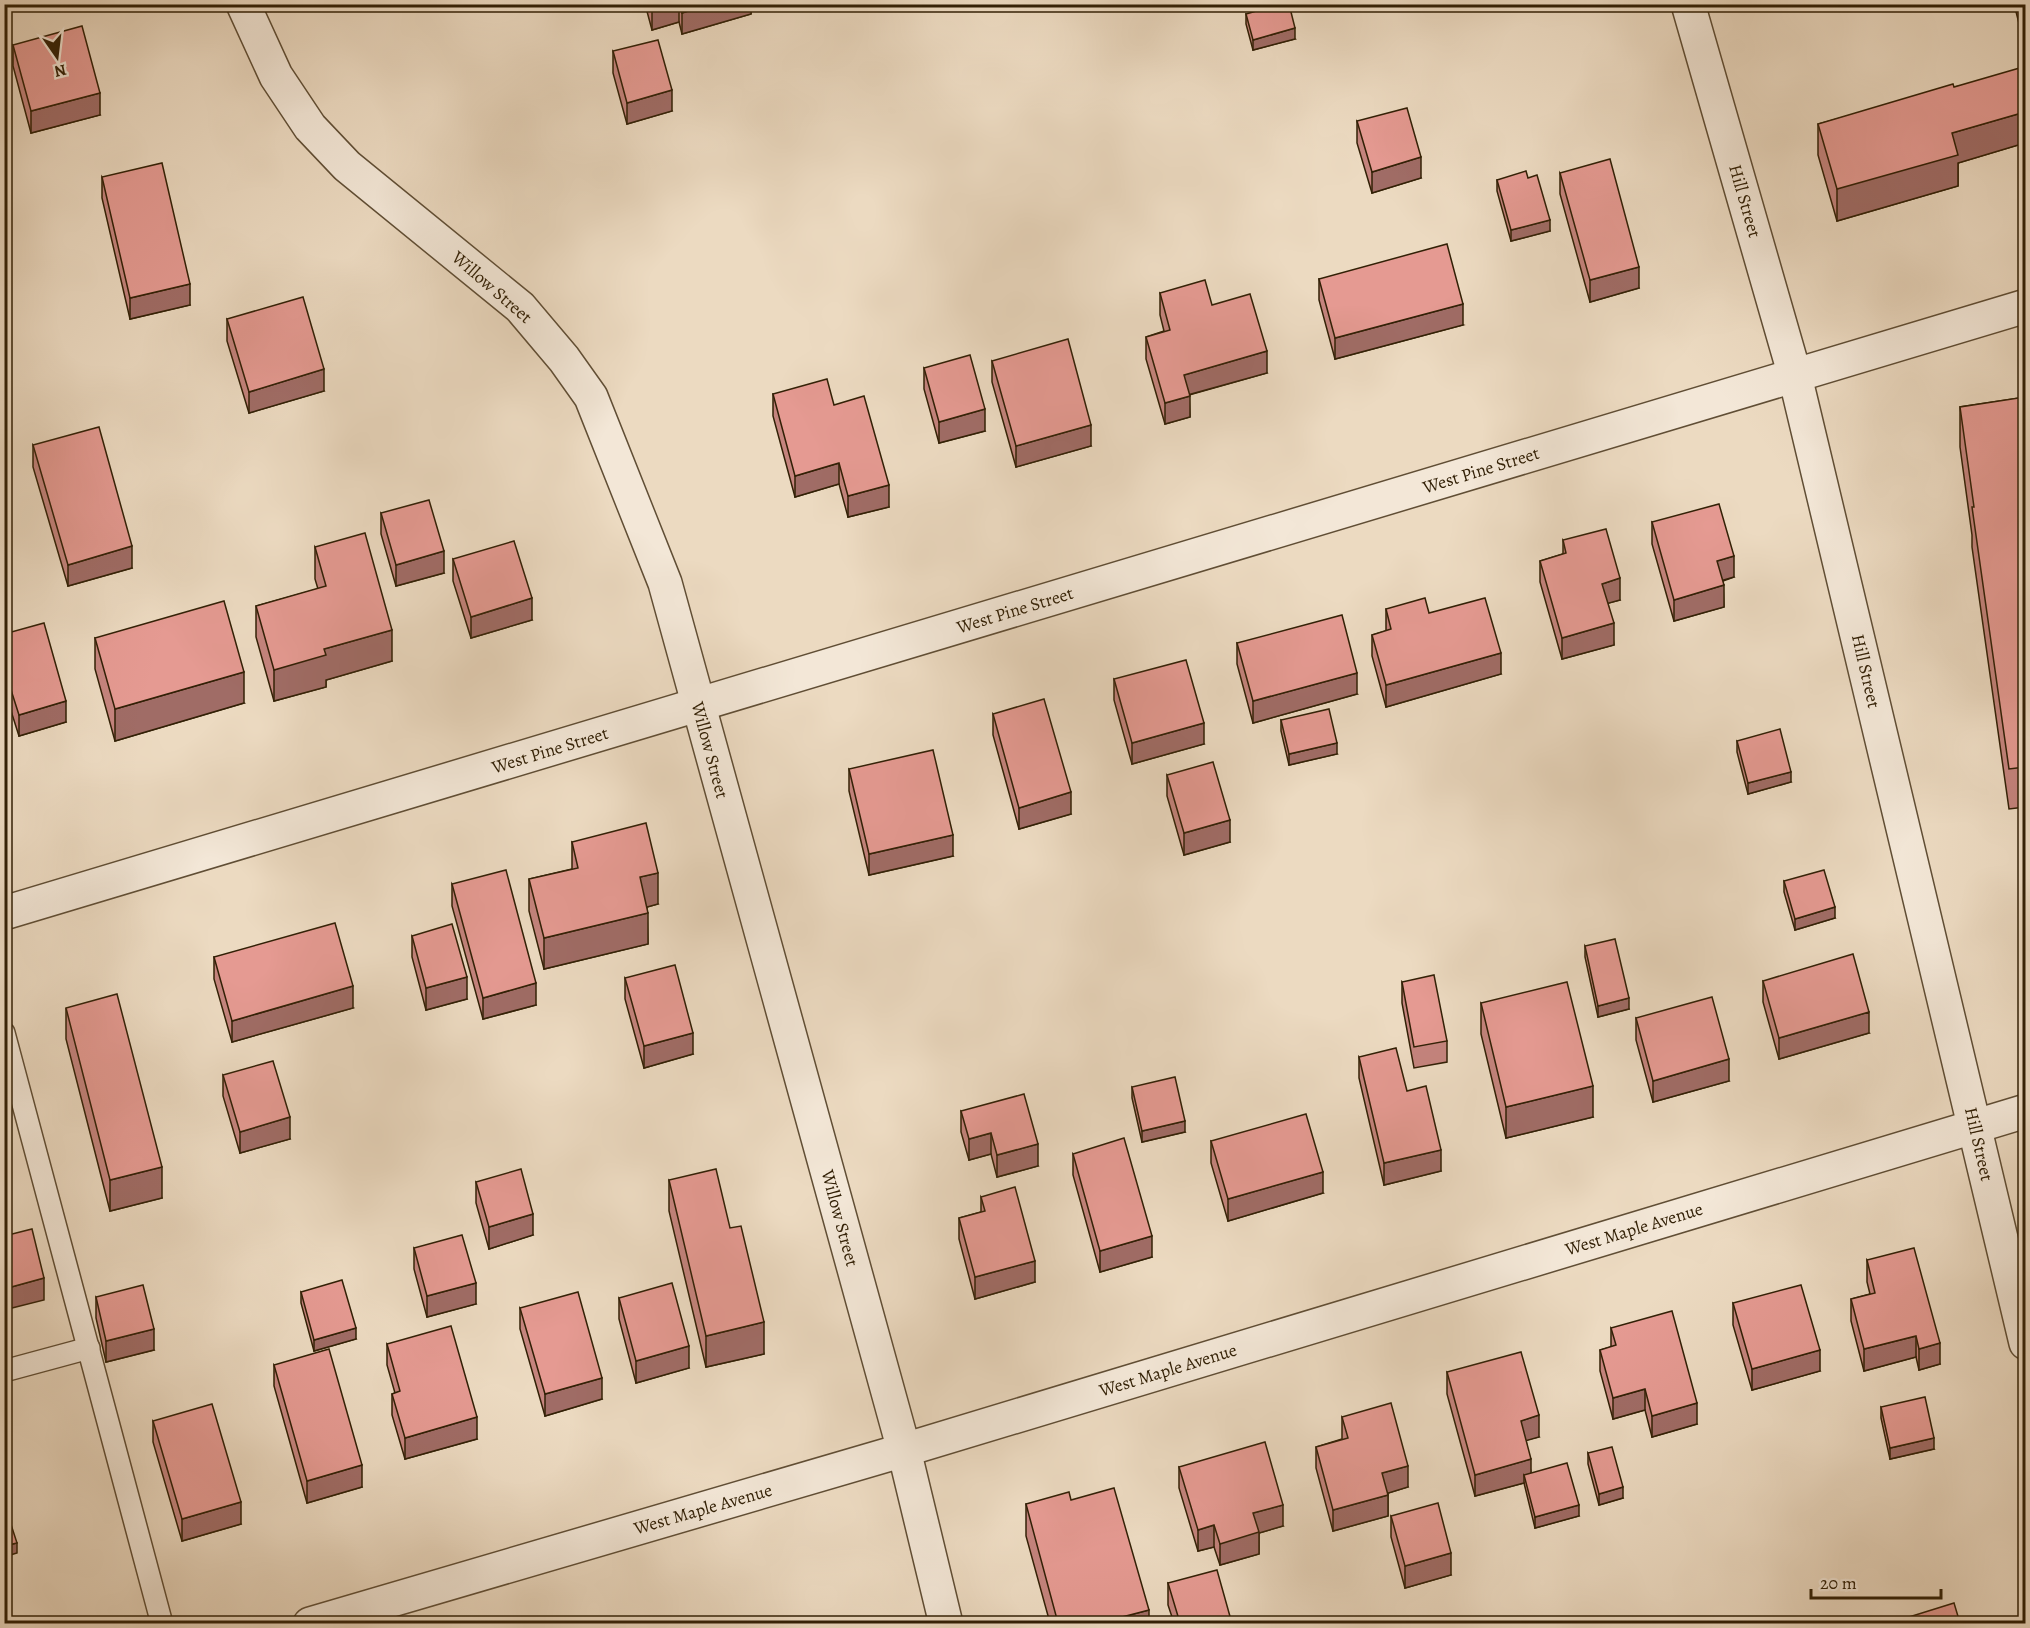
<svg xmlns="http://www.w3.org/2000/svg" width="2030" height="1628" viewBox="0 0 2030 1628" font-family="Alegreya,serif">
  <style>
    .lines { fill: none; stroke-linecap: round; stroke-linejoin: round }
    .service-casing { stroke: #604e35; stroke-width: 24 }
    .minor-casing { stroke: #604e35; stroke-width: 36 }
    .service { stroke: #f3e7d7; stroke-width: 21 }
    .minor { stroke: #f3e7d7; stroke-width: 33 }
    .wall { fill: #c5847e; stroke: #322006; stroke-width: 1.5 }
    .shaded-wall { fill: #a06c66; stroke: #322006; stroke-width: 1.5 }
    .building { fill: #e59a92; stroke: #322006; stroke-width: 1.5 }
    .labels { text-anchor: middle; stroke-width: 4.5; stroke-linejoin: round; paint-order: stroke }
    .street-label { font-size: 18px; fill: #322006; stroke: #f3e7d7 }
  </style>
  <rect width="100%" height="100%" fill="#ecdac1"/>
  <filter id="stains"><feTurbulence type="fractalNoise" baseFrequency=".00333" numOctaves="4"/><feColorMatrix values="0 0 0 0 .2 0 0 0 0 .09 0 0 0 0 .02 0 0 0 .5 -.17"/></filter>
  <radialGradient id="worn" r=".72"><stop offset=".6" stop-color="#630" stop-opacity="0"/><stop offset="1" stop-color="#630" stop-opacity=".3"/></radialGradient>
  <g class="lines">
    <g class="service-casing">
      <g id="service">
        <path d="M4,1033L162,1624"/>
        <path d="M4,1371L89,1348"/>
      </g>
    </g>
    <g class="minor-casing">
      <g id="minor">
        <path d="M243,4L276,76L310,127L347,166L520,307L564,359L591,397L665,583L904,1450L946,1624"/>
        <path d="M1688,4L1795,376L2026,1343"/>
        <path d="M4,913L2026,306"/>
        <path d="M310,1624L904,1450L2026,1111"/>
      </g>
    </g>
    <use href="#service" class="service"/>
    <use href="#minor" class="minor"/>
  </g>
  <g class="wall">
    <path d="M645,4H751V14L682,34L679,22L652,30Z"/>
    <path d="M2014,4H2025V38L2023,39Z"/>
    <path d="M1246,14L1295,39L1253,50L1246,24Z"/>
    <path d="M13,45L100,115L31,133L13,66Z"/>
    <path d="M613,51L672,111L627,124L613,73Z"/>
    <path d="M2025,76V143L1958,163V186L1837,221L1818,155V124L1954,87Z"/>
    <path d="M1357,121L1421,178L1372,193L1357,143Z"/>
    <path d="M1560,173L1639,288L1590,302L1560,194Z"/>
    <path d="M102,177L190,305L130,319L102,198Z"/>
    <path d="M1528,178L1550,231L1511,241L1497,191V180Z"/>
    <path d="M1319,279L1463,325L1335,359L1319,300Z"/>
    <path d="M1160,293L1267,373L1189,395L1190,417L1165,424L1146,359V337L1164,331L1160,315Z"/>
    <path d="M227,319L324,391L249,413L227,341Z"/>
    <path d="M992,361L1091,446L1016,467L992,382Z"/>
    <path d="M924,368L985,431L939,443L924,389Z"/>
    <path d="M773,394L834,405L889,507L848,517L839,484L795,497L773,416Z"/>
    <path d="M2025,397V807L2009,809L1972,547V535L1960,447V407Z"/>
    <path d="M33,445L132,568L68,586L33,467Z"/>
    <path d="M381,513L444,573L396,586L381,534Z"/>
    <path d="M1652,522L1734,577L1723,581L1724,607L1674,621L1652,544Z"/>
    <path d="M1563,540L1620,600L1608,603L1614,645L1562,659L1540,582V561L1563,554Z"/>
    <path d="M315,547L392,661L326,680V687L274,701L256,637V606L318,589L315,579Z"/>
    <path d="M453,559L532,620L471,638L453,581Z"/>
    <path d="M1386,609L1429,613L1501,674L1386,707L1372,656V635L1386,631Z"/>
    <path d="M4,634L66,722L19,736L4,689Z"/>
    <path d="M95,638L244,703L115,741L95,669Z"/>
    <path d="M1237,643L1357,694L1253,723L1237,664Z"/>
    <path d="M1114,679L1204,744L1132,764L1114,700Z"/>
    <path d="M993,714L1071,814L1019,829L993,735Z"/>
    <path d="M1281,720L1337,754L1289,765L1281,731Z"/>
    <path d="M1737,741L1791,782L1748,794L1737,752Z"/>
    <path d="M849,769L953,856L869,875L849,791Z"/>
    <path d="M1167,775L1230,842L1184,855L1167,796Z"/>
    <path d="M572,842L658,904L647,907L648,944L544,969L529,911V879L572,869Z"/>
    <path d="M1784,881L1835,918L1795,930L1784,892Z"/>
    <path d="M452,884L536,1005L483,1019L452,906Z"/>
    <path d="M412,936L467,999L426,1010L412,957Z"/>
    <path d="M1585,946L1629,1009L1598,1017L1585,957Z"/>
    <path d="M214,957L353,1008L232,1042L214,979Z"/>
    <path d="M625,978L693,1054L644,1068L625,999Z"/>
    <path d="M1763,981L1869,1033L1779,1059L1763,1002Z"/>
    <path d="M1402,982L1447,1041V1062L1414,1068L1402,1003Z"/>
    <path d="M1481,1003L1593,1117L1506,1138L1481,1034Z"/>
    <path d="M66,1008L162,1198L110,1211L66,1039Z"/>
    <path d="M1636,1018L1729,1081L1653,1102L1636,1040Z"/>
    <path d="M1359,1057L1441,1171L1384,1185L1359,1078Z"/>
    <path d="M223,1075L290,1139L240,1153L223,1096Z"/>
    <path d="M1132,1087L1185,1132L1142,1142L1132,1098Z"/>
    <path d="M961,1111L1038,1166L997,1177L991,1154L969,1160L961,1132Z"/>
    <path d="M1211,1141L1323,1193L1228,1221L1211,1163Z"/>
    <path d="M1073,1154L1152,1257L1100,1272L1073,1175Z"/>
    <path d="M669,1180L730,1228L764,1354L706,1367L669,1211Z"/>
    <path d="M476,1182L533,1235L489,1249L476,1203Z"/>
    <path d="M981,1197L1035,1282L975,1299L959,1239V1218L981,1212Z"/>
    <path d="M414,1248L476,1304L427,1317L414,1269Z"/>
    <path d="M1867,1260L1940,1364L1919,1370L1916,1357L1864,1371L1851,1321V1299L1870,1294L1867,1282Z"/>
    <path d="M301,1292L356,1339L314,1351L301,1303Z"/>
    <path d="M96,1297L154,1350L106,1362L96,1318Z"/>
    <path d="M619,1298L689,1368L636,1383L619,1319Z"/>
    <path d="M1733,1303L1820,1371L1752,1390L1733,1325Z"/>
    <path d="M520,1308L602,1399L545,1416L520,1329Z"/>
    <path d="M1611,1328L1697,1424L1652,1437L1645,1410L1613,1419L1600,1371V1350L1611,1347Z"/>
    <path d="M387,1344L477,1439L405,1459L392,1415V1394L395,1393L387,1365Z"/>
    <path d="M274,1365L362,1487L307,1503L274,1386Z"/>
    <path d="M1447,1372L1539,1437L1526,1440L1531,1473L1579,1516L1535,1528L1524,1483L1475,1496L1447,1394Z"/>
    <path d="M1881,1407L1934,1449L1890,1459L1881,1418Z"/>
    <path d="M1342,1417L1408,1487L1388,1493V1516L1333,1531L1316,1468V1447L1342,1439Z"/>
    <path d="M153,1421L241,1524L182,1541L153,1442Z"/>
    <path d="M1588,1453L1623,1498L1599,1505L1588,1464Z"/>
    <path d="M1179,1467L1283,1526L1259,1533V1554L1220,1565L1214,1547L1198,1551L1179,1488Z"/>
    <path d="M1071,1500L1149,1623H1050L1026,1536V1504Z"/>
    <path d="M1391,1516L1451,1575L1405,1588L1391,1537Z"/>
    <path d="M1168,1583L1231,1623H1174L1168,1605Z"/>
  </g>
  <g class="shaded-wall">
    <path d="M667,4H679V22L652,30V9Z"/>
    <path d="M710,4H751V14L682,34V13Z"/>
    <path d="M2023,17H2025V38L2023,39Z"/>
    <path d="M1295,28V39L1253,50V40Z"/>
    <path d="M672,90V111L627,124V103Z"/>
    <path d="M100,93V115L31,133V111Z"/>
    <path d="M2025,112V143L1958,163V186L1837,221V189L1952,133Z"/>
    <path d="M1421,157V178L1372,193V172Z"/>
    <path d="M1550,220V231L1511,241V230Z"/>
    <path d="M1639,267V288L1590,302V280Z"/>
    <path d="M190,284V305L130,319V298Z"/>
    <path d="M1463,304V325L1335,359V338Z"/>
    <path d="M1267,351V373L1184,396V375Z"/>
    <path d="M324,369V391L249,413V392Z"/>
    <path d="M1190,396V417L1165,424V403Z"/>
    <path d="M985,409V431L939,443V422Z"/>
    <path d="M1091,425V446L1016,467V446Z"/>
    <path d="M839,463V484L795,497V476Z"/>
    <path d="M889,485V507L848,517V496Z"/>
    <path d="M132,546V568L68,586V565Z"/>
    <path d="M444,551V573L396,586V565Z"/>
    <path d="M1734,556V577L1717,582V561Z"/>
    <path d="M1620,578V600L1602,605V584Z"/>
    <path d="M1724,585V607L1674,621V600Z"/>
    <path d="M532,598V620L471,638V617Z"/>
    <path d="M1614,623V645L1562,659V638Z"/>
    <path d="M392,630V661L326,680V687L274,701V670L324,649Z"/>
    <path d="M1501,653V674L1386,707V685Z"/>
    <path d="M244,672V703L115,741V709Z"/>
    <path d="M1357,673V694L1253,723V701Z"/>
    <path d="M66,701V722L19,736V715Z"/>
    <path d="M1204,723V744L1132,764V743Z"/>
    <path d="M1337,743V754L1289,765V754Z"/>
    <path d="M1791,772V782L1748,794V783Z"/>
    <path d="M1071,792V814L1019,829V808Z"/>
    <path d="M1230,820V842L1184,855V833Z"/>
    <path d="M953,835V856L869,875V854Z"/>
    <path d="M658,873V904L640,909V877Z"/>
    <path d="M1835,907V918L1795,930V919Z"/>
    <path d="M648,913V944L544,969V938Z"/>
    <path d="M467,977V999L426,1010V988Z"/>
    <path d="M536,983V1005L483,1019V998Z"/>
    <path d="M353,986V1008L232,1042V1021Z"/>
    <path d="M1629,998V1009L1598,1017V1006Z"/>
    <path d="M1869,1012V1033L1779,1059V1038Z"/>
    <path d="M693,1033V1054L644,1068V1046Z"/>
    <path d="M1729,1059V1081L1653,1102V1081Z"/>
    <path d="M1593,1086V1117L1506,1138V1107Z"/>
    <path d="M290,1117V1139L240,1153V1132Z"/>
    <path d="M1185,1121V1132L1142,1142V1131Z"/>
    <path d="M991,1133V1154L969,1160V1139Z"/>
    <path d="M1038,1144V1166L997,1177V1155Z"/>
    <path d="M1441,1150V1171L1384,1185V1163Z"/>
    <path d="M162,1167V1198L110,1211V1180Z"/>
    <path d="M1323,1172V1193L1228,1221V1199Z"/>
    <path d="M533,1214V1235L489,1249V1227Z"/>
    <path d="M1152,1236V1257L1100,1272V1251Z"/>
    <path d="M1035,1261V1282L975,1299V1277Z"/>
    <path d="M44,1278V1300L4,1310V1289Z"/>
    <path d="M476,1283V1304L427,1317V1296Z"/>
    <path d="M764,1322V1354L706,1367V1336Z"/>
    <path d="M356,1328V1339L314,1351V1340Z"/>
    <path d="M154,1329V1350L106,1362V1341Z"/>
    <path d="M1916,1336V1357L1864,1371V1349Z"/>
    <path d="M1940,1343V1364L1919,1370V1349Z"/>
    <path d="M689,1346V1368L636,1383V1361Z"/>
    <path d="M1820,1350V1371L1752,1390V1369Z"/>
    <path d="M602,1378V1399L545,1416V1394Z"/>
    <path d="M1645,1389V1410L1613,1419V1398Z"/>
    <path d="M1697,1403V1424L1652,1437V1416Z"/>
    <path d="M1539,1415V1437L1521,1442V1421Z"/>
    <path d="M477,1417V1439L405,1459V1438Z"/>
    <path d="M1934,1438V1449L1890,1459V1448Z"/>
    <path d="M1531,1459V1481L1524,1475V1483L1475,1496V1475Z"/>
    <path d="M362,1465V1487L307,1503V1481Z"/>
    <path d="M1408,1466V1487L1382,1495V1473Z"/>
    <path d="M1623,1487V1498L1599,1505V1494Z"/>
    <path d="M1388,1495V1516L1333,1531V1510Z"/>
    <path d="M241,1502V1524L182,1541V1519Z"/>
    <path d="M1283,1505V1526L1259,1533V1554L1220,1565V1544L1253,1513Z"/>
    <path d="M1579,1505V1516L1535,1528V1517Z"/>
    <path d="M1214,1525V1547L1198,1551V1530Z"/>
    <path d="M17,1543V1553L4,1557V1546Z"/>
    <path d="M1451,1553V1575L1405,1588V1566Z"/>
    <path d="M1149,1610V1623H1099Z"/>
    <path d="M1231,1620V1623H1219Z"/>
  </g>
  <g class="building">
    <path d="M651,4H667L652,9Z"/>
    <path d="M680,4H710L682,13Z"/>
    <path d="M1280,4H1289L1295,28L1253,40L1246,14Z"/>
    <path d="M2020,4H2025V17H2023Z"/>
    <path d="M82,26L100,93L31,111L13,45Z"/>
    <path d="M658,40L672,90L627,103L613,51Z"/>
    <path d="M2023,67L2025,76V112L1952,133L1958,155L1837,189L1818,124L1953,84L1954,87Z"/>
    <path d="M1407,108L1421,157L1372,172L1357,121Z"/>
    <path d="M1610,159L1639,267L1590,280L1560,173Z"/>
    <path d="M162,163L190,284L130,298L102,177Z"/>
    <path d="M1526,171L1528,178L1537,175L1550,220L1511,230L1497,180Z"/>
    <path d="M1447,244L1463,304L1335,338L1319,279Z"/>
    <path d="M1205,280L1212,305L1250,294L1267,351L1184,375L1190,396L1165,403L1146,337L1170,330L1160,293Z"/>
    <path d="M303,297L324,369L249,392L227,319Z"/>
    <path d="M1068,339L1091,425L1016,446L992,361Z"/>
    <path d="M970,355L985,409L939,422L924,368Z"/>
    <path d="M827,379L834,405L864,396L889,485L848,496L839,463L795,476L773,394Z"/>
    <path d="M2025,397V767L2009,769L1972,507H1974L1960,407Z"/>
    <path d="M99,427L132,546L68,565L33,445Z"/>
    <path d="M429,500L444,551L396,565L381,513Z"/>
    <path d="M1719,504L1734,556L1717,561L1724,585L1674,600L1652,522Z"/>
    <path d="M1606,529L1620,578L1602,584L1614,623L1562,638L1540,561L1566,553L1563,540Z"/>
    <path d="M365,533L392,630L324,649L326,655L274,670L256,606L326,586L315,547Z"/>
    <path d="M514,541L532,598L471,617L453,559Z"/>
    <path d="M1425,598L1429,613L1485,598L1501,653L1386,685L1372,635L1391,629L1386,609Z"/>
    <path d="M224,601L244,672L115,709L95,638Z"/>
    <path d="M1342,615L1357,673L1253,701L1237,643Z"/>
    <path d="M44,623L66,701L19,715L4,668V634Z"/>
    <path d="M1186,660L1204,723L1132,743L1114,679Z"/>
    <path d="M1044,699L1071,792L1019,808L993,714Z"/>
    <path d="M1329,709L1337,743L1289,754L1281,720Z"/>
    <path d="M1780,729L1791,772L1748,783L1737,741Z"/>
    <path d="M933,750L953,835L869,854L849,769Z"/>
    <path d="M1213,762L1230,820L1184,833L1167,775Z"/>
    <path d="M646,823L658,873L640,877L648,913L544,938L529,879L578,868L572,842Z"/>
    <path d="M506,870L536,983L483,998L452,884Z"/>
    <path d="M1824,870L1835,907L1795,919L1784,881Z"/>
    <path d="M335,923L353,986L232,1021L214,957Z"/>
    <path d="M452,924L467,977L426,988L412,936Z"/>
    <path d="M1615,939L1629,998L1598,1006L1585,946Z"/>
    <path d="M1853,954L1869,1012L1779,1038L1763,981Z"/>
    <path d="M675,965L693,1033L644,1046L625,978Z"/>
    <path d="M1434,975L1447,1041L1414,1047L1402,982Z"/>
    <path d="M1567,982L1593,1086L1506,1107L1481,1003Z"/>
    <path d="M117,994L162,1167L110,1180L66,1008Z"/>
    <path d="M1712,997L1729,1059L1653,1081L1636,1018Z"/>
    <path d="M1396,1048L1407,1091L1426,1086L1441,1150L1384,1163L1359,1057Z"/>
    <path d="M273,1061L290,1117L240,1132L223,1075Z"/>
    <path d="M1175,1077L1185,1121L1142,1131L1132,1087Z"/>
    <path d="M1024,1094L1038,1144L997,1155L991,1133L969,1139L961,1111Z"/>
    <path d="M1306,1114L1323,1172L1228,1199L1211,1141Z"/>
    <path d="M1124,1138L1152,1236L1100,1251L1073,1154Z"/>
    <path d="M521,1169L533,1214L489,1227L476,1182Z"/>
    <path d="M716,1169L730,1228L741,1226L764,1322L706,1336L669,1180Z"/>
    <path d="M1015,1187L1035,1261L975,1277L959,1218L985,1211L981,1197Z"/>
    <path d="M32,1229L44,1278L4,1289V1236Z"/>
    <path d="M462,1235L476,1283L427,1296L414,1248Z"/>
    <path d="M1914,1248L1940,1343L1919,1349L1916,1336L1864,1349L1851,1299L1875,1293L1867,1260Z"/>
    <path d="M342,1280L356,1328L314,1340L301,1292Z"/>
    <path d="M672,1283L689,1346L636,1361L619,1298Z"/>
    <path d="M143,1285L154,1329L106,1341L96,1297Z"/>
    <path d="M1801,1285L1820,1350L1752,1369L1733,1303Z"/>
    <path d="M578,1292L602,1378L545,1394L520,1308Z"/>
    <path d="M1672,1311L1697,1403L1652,1416L1645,1389L1613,1398L1600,1350L1616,1345L1611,1328Z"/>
    <path d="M451,1326L477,1417L405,1438L392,1394L400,1391L387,1344Z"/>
    <path d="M329,1349L362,1465L307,1481L274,1365Z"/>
    <path d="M1521,1352L1539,1415L1521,1421L1531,1459L1475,1475L1447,1372Z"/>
    <path d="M1925,1397L1934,1438L1890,1448L1881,1407Z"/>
    <path d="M1391,1403L1408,1466L1382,1473L1388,1495L1333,1510L1316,1447L1348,1438L1342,1417Z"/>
    <path d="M212,1404L241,1502L182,1519L153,1421Z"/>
    <path d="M1265,1442L1283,1505L1253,1513L1259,1532L1220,1544L1214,1525L1198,1530L1179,1467Z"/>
    <path d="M1612,1447L1623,1487L1599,1494L1588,1453Z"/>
    <path d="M1567,1463L1579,1505L1535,1517L1524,1475Z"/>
    <path d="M1114,1488L1149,1610L1099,1623H1058L1026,1504L1069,1492L1071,1500Z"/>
    <path d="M4,1503L17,1543L4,1546Z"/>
    <path d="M1438,1503L1451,1553L1405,1566L1391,1516Z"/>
    <path d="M1217,1570L1231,1620L1219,1623H1180L1168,1583Z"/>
    <path d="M1954,1603L1960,1623H1911L1909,1617Z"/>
    <path d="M671,1619L673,1623H654Z"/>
  </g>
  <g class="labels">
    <g class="street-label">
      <text transform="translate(1745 201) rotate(74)" y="6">Hill Street</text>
      <text transform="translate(492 287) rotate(41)" y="6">Willow Street</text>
      <text transform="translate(1481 470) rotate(-17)" y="6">West Pine Street</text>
      <text transform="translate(1015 610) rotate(-17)" y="6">West Pine Street</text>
      <text transform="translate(1866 671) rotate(77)" y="6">Hill Street</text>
      <text transform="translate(550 750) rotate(-17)" y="6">West Pine Street</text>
      <text transform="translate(710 750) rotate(75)" y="6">Willow Street</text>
      <text transform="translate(1979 1144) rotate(77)" y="6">Hill Street</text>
      <text transform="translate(840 1218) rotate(75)" y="6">Willow Street</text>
      <text transform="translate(1634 1229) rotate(-17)" y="6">West Maple Avenue</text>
      <text transform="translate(1168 1370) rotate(-17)" y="6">West Maple Avenue</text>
      <text transform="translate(703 1509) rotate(-16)" y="6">West Maple Avenue</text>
    </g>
  </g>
  <rect width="2030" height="1628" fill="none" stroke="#ecdac1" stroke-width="24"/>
  <rect x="6" y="6" width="2018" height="1616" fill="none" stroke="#322006" stroke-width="3"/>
  <rect x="12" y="12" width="2006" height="1604" fill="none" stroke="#322006" stroke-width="1.5"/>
  <g transform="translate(57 57) rotate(166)" stroke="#f3e7d7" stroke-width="4.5" paint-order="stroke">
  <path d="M0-4.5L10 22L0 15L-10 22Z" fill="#322006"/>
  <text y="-9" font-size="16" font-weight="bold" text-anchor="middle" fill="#322006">N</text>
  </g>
  <path d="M1811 1589v9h130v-9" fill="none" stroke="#322006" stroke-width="3"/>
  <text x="1820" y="1589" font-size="18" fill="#322006" stroke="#f3e7d7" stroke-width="4.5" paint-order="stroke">20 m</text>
  <rect width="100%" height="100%" filter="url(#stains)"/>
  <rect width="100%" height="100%" fill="url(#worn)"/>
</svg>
